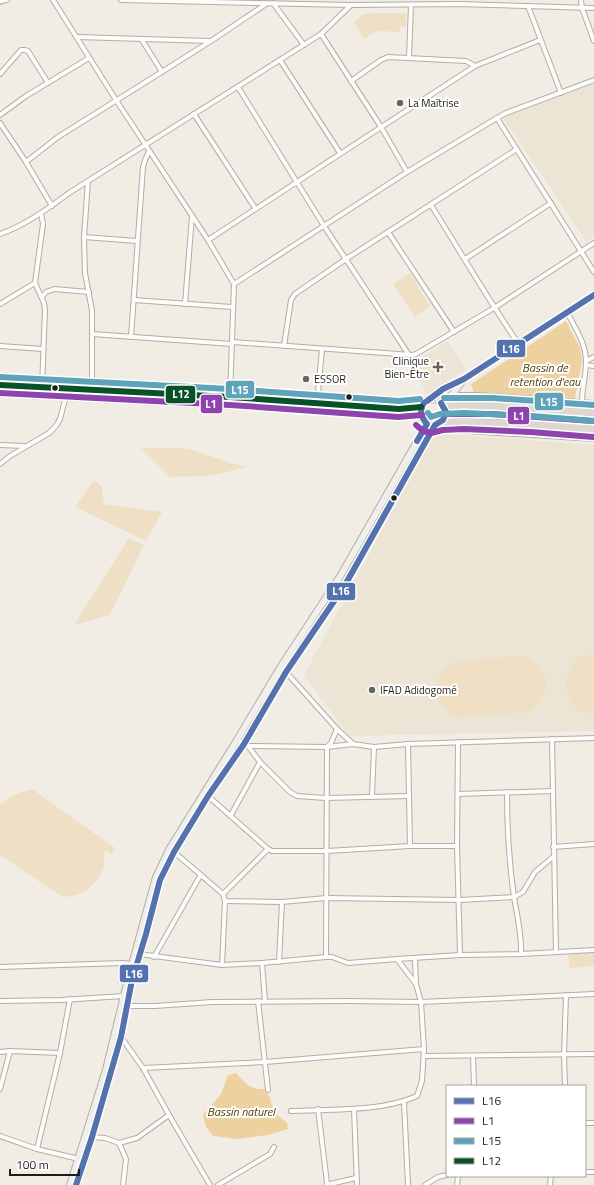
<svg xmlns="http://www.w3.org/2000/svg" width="594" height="1185" viewBox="0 0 594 1185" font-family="'Titillium Web',sans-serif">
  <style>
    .built { fill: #ece4d4 }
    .green { fill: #efe0c5 }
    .water { fill: #edd2a0 }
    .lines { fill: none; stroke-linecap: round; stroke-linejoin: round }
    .minor-casing { stroke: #b1aea7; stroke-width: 6 }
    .tertiary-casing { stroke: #b1aea7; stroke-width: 8 }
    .secondary-casing { stroke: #b1aea7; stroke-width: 8 }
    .trunk-casing { stroke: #cdcbc7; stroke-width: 9 }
    .minor { stroke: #fdfcfb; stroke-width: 4 }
    .tertiary { stroke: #fdfcfb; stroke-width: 5.5 }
    .secondary { stroke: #f0efeb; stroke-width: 6 }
    .trunk { stroke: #dcd7cf; stroke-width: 7 }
    .bus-1-casing { stroke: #fff; stroke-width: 9 }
    .bus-2-casing { stroke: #fff; stroke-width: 9 }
    .bus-3-casing { stroke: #fff; stroke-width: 9 }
    .bus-4-casing { stroke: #fff; stroke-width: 9 }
    .bus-1 { stroke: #5472ae; stroke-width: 6 }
    .bus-2 { stroke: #8e44ad; stroke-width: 6 }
    .bus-3 { stroke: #5fa3ba; stroke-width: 6 }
    .bus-4 { stroke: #095228; stroke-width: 6 }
    .poi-dot { fill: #68655f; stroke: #fff; stroke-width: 1.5 }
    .bus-dot { fill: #1f1c17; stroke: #fff; stroke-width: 1.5 }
    .labels { text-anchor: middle; stroke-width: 4; stroke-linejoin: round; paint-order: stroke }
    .poi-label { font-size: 11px; fill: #1f1c17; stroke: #fff; text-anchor: start }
    .water-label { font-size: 12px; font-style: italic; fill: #543c02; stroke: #fff }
    .line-badge { stroke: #fff; stroke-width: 1.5 }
    .badge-label { font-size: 11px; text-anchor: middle; font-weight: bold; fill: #fff }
  </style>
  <rect width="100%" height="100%" fill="#f1ede5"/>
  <g class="built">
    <path d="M594,83V236L586,242L549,185L504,120L505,117Z"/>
    <path d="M448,341L466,370L427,394L411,364Z"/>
    <path d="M434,433L594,445V731L349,736L304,675Z"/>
  </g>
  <g class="green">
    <path d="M381,13H406V27H400V32L377,31L364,39L354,22L364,14Z"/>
    <path d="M410,273L430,306L415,317L393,284Z"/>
    <path d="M141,448H176L189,449L228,462L248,467L209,476L170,477Z"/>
    <path d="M94,480L102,487L104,504L162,512L146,541L75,507Z"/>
    <path d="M129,538L144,545L110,615L74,625Z"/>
    <path d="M582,655H594V713H581C560,694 561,673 582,655Z"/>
    <path d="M527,656C552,671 552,695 530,712L457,718C429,704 429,674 457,660Z"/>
    <path d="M32,789L115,848L112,854L105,850C104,856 105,863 103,869C97,885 78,900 61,896L0,855V805C10,796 19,792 32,789Z"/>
    <path d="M594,951V966L569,968L568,952Z"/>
  </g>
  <g class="water">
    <path d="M566,321L580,348L582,361L573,409L478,405L471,384Z"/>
    <path d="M236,1073C247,1085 249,1089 265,1089L270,1098L274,1112L287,1123L288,1129L268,1135L238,1139L213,1136L206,1127L203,1115L221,1094L228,1075Z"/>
  </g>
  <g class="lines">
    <g class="minor-casing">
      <g id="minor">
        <path d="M53,0L116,100L208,240L234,284L230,397"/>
        <path d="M121,0L351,5L458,4L594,8"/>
        <path d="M581,0L582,8L594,41"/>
        <path d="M0,1L7,0"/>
        <path d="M273,3L304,45"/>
        <path d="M528,6L561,93"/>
        <path d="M321,34L381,127L407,172"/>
        <path d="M77,37L210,41"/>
        <path d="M142,40L162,72"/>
        <path d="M409,58L411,5"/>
        <path d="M280,60L340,153"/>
        <path d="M0,74L21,50H25L28,51L48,83"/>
        <path d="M351,81L381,60L388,57L466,61L475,66"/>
        <path d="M238,87L324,226L409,355"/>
        <path d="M194,114L255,208"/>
        <path d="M0,115L26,96L89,58"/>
        <path d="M497,118L594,272"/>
        <path d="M0,123L26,162L52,206"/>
        <path d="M26,162L58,137L211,41L266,4"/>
        <path d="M88,181L84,237L85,273L92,311V390"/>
        <path d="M431,205C460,251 487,298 518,343"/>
        <path d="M41,213L43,224L35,283L44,303L45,310L42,387"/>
        <path d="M388,232L454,332"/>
        <path d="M0,234C26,225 47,209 69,193L321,34L351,5"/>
        <path d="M84,237L137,241"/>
        <path d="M208,240L475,66L540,40"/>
        <path d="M465,259L551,203"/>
        <path d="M234,284L407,172L497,118L506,113L594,80"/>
        <path d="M42,297L46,292L54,289L89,292"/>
        <path d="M134,300L232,307"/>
        <path d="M0,304L35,283"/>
        <path d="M185,304L192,216"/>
        <path d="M567,312C575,328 586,343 586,362C586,375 582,389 582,402"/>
        <path d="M92,334L232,344"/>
        <path d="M131,337L143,167L145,160L149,151"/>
        <path d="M232,342L412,355L416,354L494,308L594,243"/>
        <path d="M0,346L43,349"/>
        <path d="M284,346L291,300L295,294L346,259L517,149"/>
        <path d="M586,361L594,357"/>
        <path d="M586,365L594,366"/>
        <path d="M452,395H477L594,403"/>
        <path d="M317,403L322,349"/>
        <path d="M432,430H451L594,439"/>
        <path d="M0,445L24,446"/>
        <path d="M0,464L10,456L49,433L56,426L60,419L66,396"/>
        <path d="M280,668L286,672L337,729L353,744"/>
        <path d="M552,739L556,952"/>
        <path d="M237,740L248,746L327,747L353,744L374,747L408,744L594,738"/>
        <path d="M458,742L457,846L460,955"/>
        <path d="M408,744L410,846"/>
        <path d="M248,746L260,762L290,792L297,796L326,798L409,796"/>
        <path d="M507,792C507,827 509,862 514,897C517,916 522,934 521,954"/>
        <path d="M458,794L553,791"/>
        <path d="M208,796L268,849L272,851H327L410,846H457"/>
        <path d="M372,796L374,747"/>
        <path d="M231,815L260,762"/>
        <path d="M553,847L594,844"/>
        <path d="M174,852L223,894L225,901L282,902L326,898L460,900L514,897L523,892L535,872L553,857"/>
        <path d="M223,894L268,849"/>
        <path d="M139,954L222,965L262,963L326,957H332L348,963L397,959L416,984"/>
        <path d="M154,957L200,876"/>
        <path d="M326,957L327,747L331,743L337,729"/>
        <path d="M397,959L460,955L521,954L594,950"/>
        <path d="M279,962L282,902"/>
        <path d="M262,963L265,1001"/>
        <path d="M222,965L225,901"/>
        <path d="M0,967L122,963L132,964"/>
        <path d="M0,1001L61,1000L124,996"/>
        <path d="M258,1001L268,1090"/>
        <path d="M125,1006H155L212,1002L347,1001L421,1002L594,994"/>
        <path d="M121,1037L143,1068L169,1115L210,1185"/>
        <path d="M0,1052L10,1051L60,1053"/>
        <path d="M424,1056L594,1054"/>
        <path d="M473,1056L474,1086"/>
        <path d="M143,1068L265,1062L424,1049"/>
        <path d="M565,1086L564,1055L566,995"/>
        <path d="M0,1089L10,1051"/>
        <path d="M404,1102L408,1185"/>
        <path d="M318,1109L327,1183"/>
        <path d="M354,1109L357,1185"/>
        <path d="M291,1111C331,1109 381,1112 417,1096L422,1081L424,1049L421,1002L416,984L415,958"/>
        <path d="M585,1123H594"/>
        <path d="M0,1136L37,1149L79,1159"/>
        <path d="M92,1137L105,1138L119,1143L137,1138L169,1115"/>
        <path d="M119,1143L126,1159L123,1185"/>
        <path d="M37,1149L60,1053L70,999"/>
        <path d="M585,1172H594"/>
        <path d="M218,1185L270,1154L274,1147"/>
        <path d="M326,1185L356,1178"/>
        <path d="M425,1185L438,1177L447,1175"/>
        <path d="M457,1185L458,1176"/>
        <path d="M550,1185L551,1176"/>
      </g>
    </g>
    <g class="tertiary-casing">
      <path id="tertiary" d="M0,1V0"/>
    </g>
    <g class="secondary-casing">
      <g id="secondary">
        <path d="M427,401L443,389L464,379L594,295"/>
        <path d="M443,404L455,391L463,380"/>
        <path d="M70,1185L106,1070L128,979L156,877L170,848L237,740L280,668L341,575L427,424"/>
        <path d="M76,1185L92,1137L121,1037L132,980L146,934L160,880L174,852L208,796L244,744L286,672L345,585L435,425"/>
      </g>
    </g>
    <g class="trunk-casing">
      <g id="trunk">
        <path d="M0,385L230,397L399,409L421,407"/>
        <path d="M0,393L363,412L417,416L422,419"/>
        <circle cx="433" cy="412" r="13"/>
        <path d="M444,406H492L594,413"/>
        <path d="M441,422C492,422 543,425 594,429"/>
      </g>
    </g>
    <use href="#minor" class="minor"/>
    <use href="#tertiary" class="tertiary"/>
    <use href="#secondary" class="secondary"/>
    <use href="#trunk" class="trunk"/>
    <g class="bus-1-casing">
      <g id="bus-1">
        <path d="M427,401L443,389L464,379L594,295"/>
        <path d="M417,441L427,424C421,417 419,411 424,403"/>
        <path d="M76,1185L92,1137L121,1037L132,980L146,934L160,880L174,852L208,796L244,744L286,672L345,585L435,425L443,420L446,412L441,403"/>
      </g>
    </g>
    <g class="bus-2-casing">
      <g id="bus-2">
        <path d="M0,393L230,405L398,417L422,415"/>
        <path d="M444,414H492L593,421"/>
        <path d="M416,425L423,431L431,433L443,430L464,429L531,432L593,437"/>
      </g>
    </g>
    <g class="bus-3-casing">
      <g id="bus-3">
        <path d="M0,377L230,389L399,401L420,399"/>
        <path d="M444,398H493L594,405"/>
        <path d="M428,413L431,417L440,414L464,413L531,416L594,421"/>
      </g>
    </g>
    <g class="bus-4-casing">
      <path id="bus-4" d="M0,385L230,397L399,409L421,407"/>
    </g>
    <use href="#bus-1" class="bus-1"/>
    <use href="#bus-2" class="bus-2"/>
    <use href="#bus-3" class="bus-3"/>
    <use href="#bus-4" class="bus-4"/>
  </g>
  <g class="poi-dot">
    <circle cx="400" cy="103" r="4"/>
    <path d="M436 361h4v4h4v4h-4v4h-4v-4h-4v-4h4z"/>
    <circle cx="306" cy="379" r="4"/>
    <circle cx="372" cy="690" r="4"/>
  </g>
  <g class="bus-dot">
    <circle cx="55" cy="388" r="3.5"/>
    <circle cx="349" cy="397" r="3.5"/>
    <circle cx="394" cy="498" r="3.5"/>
  </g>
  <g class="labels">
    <g class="poi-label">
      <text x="408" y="107">La Maîtrise</text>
      <text x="429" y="365" text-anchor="end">Clinique<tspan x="429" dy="13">Bien-Être</tspan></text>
      <text x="314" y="383">ESSOR</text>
      <text x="380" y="694">IFAD Adidogomé</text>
    </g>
    <g class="water-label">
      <text x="545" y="372">Bassin de<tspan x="545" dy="14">retention d'eau</tspan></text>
      <text x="241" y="1116">Bassin naturel</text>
    </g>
  </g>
  <g class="line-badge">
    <rect x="496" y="339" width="30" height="19" rx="4" fill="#5472ae"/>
    <rect x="225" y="380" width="30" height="19" rx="4" fill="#5fa3ba"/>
    <rect x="165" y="385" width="31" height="19" rx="4" fill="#095228"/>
    <rect x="534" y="392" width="30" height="19" rx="4" fill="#5fa3ba"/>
    <rect x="200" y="394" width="23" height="20" rx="4" fill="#8e44ad"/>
    <rect x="507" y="406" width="23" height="19" rx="4" fill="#8e44ad"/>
    <rect x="326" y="582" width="30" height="19" rx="4" fill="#5472ae"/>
    <rect x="119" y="964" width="30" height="19" rx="4" fill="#5472ae"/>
  </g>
  <g class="badge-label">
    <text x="511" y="353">L16</text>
    <text x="240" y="394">L15</text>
    <text x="181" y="398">L12</text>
    <text x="549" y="406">L15</text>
    <text x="211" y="408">L1</text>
    <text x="519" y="420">L1</text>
    <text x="341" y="595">L16</text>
    <text x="134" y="978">L16</text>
  </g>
  <rect x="446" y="1085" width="140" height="92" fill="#ffffff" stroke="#a5a4a2"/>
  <rect x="454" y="1098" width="20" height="6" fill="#5472ae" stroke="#a5a4a2"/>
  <text x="482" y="1105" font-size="12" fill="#1f1c17">L16</text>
  <rect x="454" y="1118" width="20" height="6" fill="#8e44ad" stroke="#a5a4a2"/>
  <text x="482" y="1125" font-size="12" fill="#1f1c17">L1</text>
  <rect x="454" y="1138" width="20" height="6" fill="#5fa3ba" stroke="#a5a4a2"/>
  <text x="482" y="1145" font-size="12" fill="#1f1c17">L15</text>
  <rect x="454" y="1158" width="20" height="6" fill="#095228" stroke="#a5a4a2"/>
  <text x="482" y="1165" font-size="12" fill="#1f1c17">L12</text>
  <path d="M10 1169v6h69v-6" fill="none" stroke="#1f1c17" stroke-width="2"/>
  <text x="16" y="1169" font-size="12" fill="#1f1c17" stroke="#ffffff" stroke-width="3" paint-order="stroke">100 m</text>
</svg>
